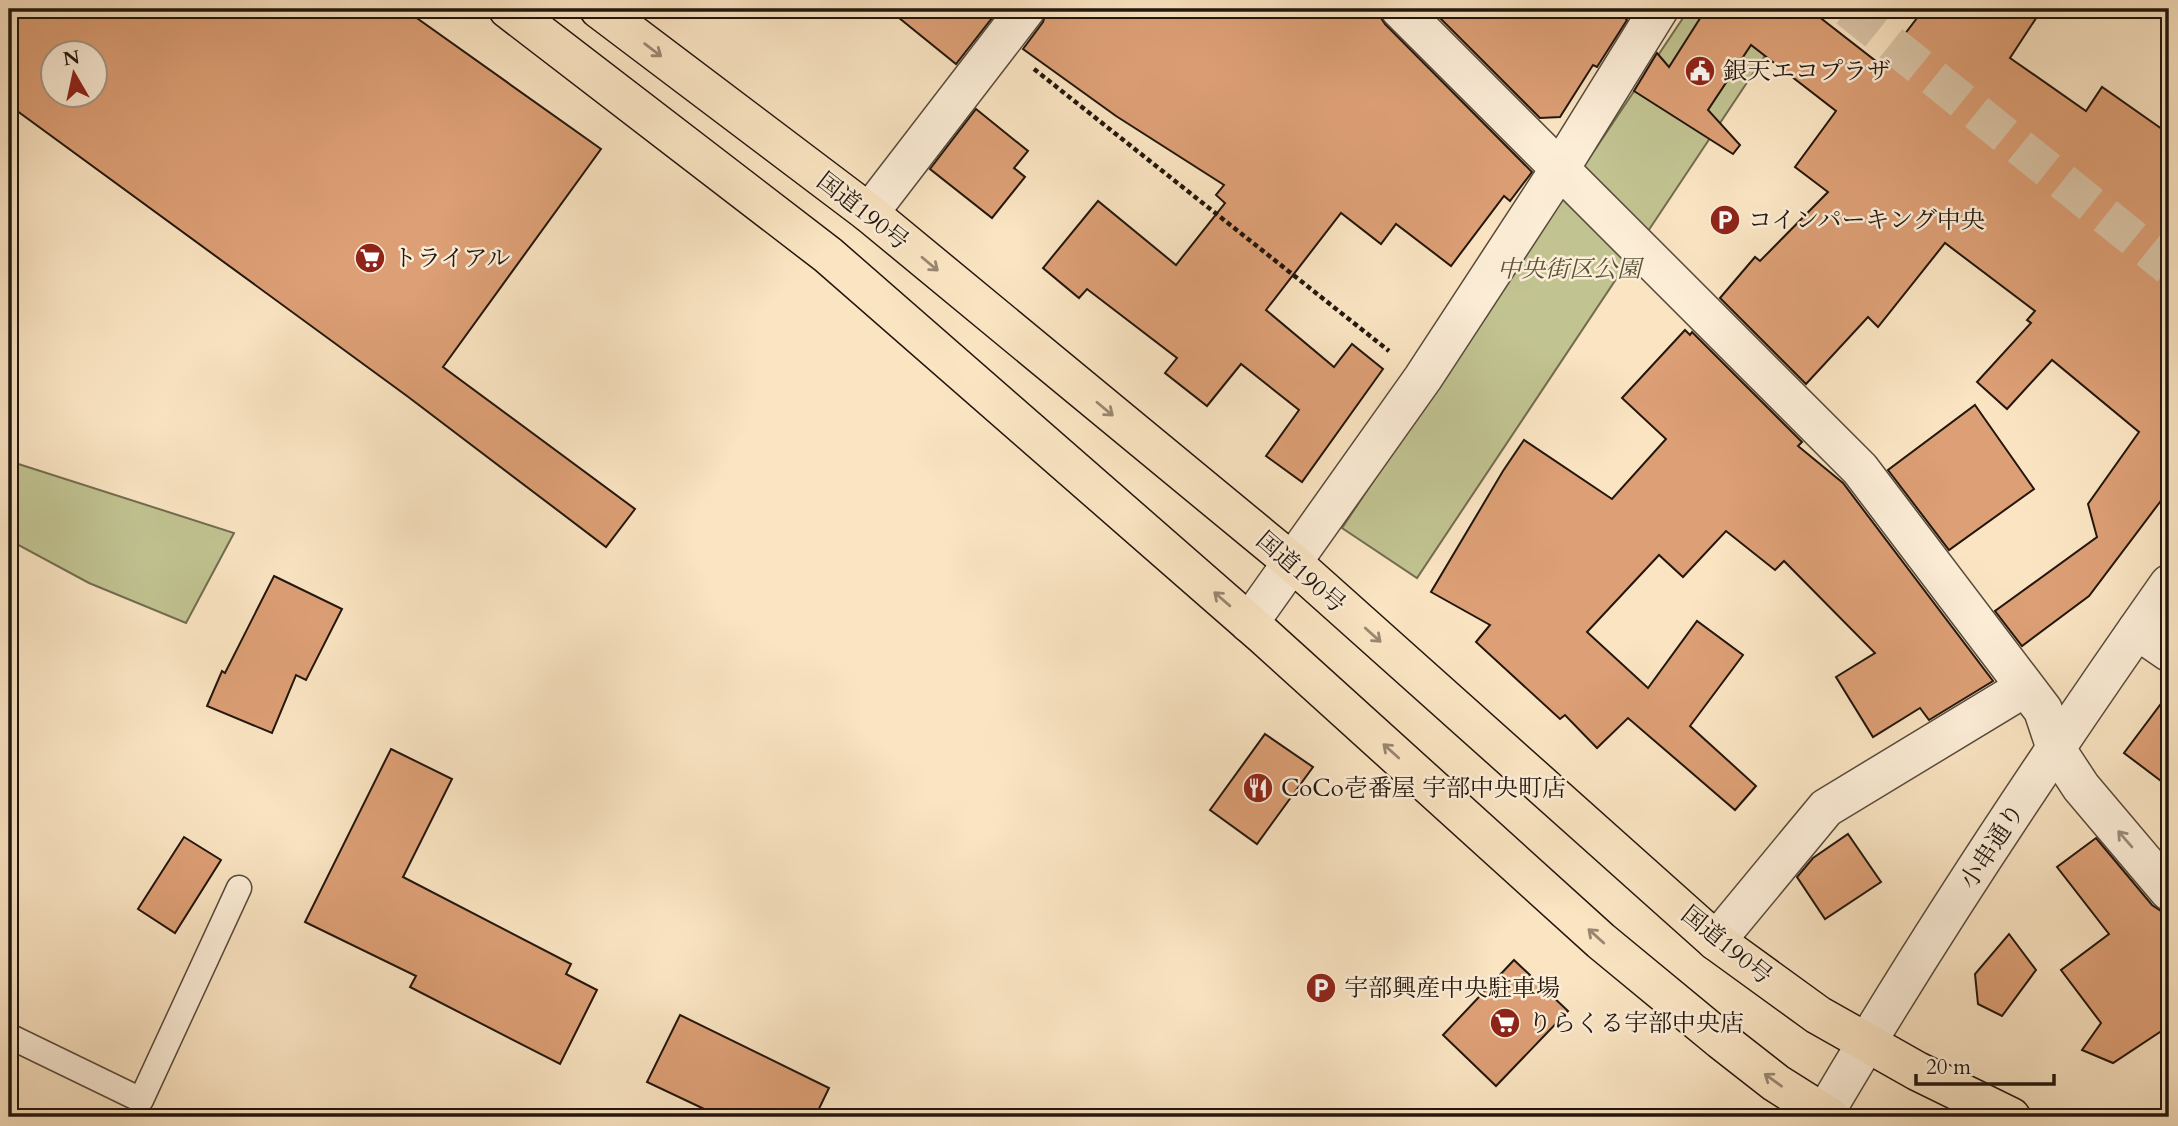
<svg xmlns="http://www.w3.org/2000/svg" width="2178" height="1126" viewBox="0 0 2178 1126" font-family="Cardo,'Noto Serif JP',serif">
  <style>
    .green { fill: #c1c391; stroke: #726c4f; stroke-width: 2 }
    .building { fill: #dd9f75; stroke: #22160d; stroke-width: 2; fill-rule: evenodd }
    .lines { fill: none; stroke-linecap: round; stroke-linejoin: round }
    .pedestrian-tunnel { stroke: #dac5a7; stroke-width: 37; stroke-dasharray: 37 18; stroke-linecap: butt }
    .service-casing { stroke: #584a3a; stroke-width: 27 }
    .minor-casing { stroke: #584a3a; stroke-width: 41 }
    .tertiary-casing { stroke: #584a3a; stroke-width: 41 }
    .trunk-casing { stroke: #22160d; stroke-width: 41 }
    .path { stroke: #22160d; stroke-width: 4.5; stroke-dasharray: 5 3.5; stroke-linecap: butt }
    .service { stroke: #fcedd7; stroke-width: 24 }
    .minor { stroke: #fcedd7; stroke-width: 38 }
    .tertiary { stroke: #fcedd7; stroke-width: 38 }
    .trunk { stroke: #fae4c2; stroke-width: 38 }
    .oneway { stroke: #998771 }
    .oneway2 { stroke: #9a8c7c }
    .labels { text-anchor: middle; stroke-width: 5; stroke-linejoin: round; paint-order: stroke }
    .poi-label { font-size: 24px; fill: #22160d; stroke: #fcedd7; text-anchor: start }
    .street-label { font-size: 24px; fill: #22160d; stroke: #fcedd7 }
    .park-label { font-size: 24px; font-style: italic; fill: #5a533b; stroke: #fcedd7 }
  </style>
  <rect width="100%" height="100%" fill="#fae4c2"/>
  <filter id="stains"><feTurbulence type="fractalNoise" baseFrequency=".00286" numOctaves="4"/><feColorMatrix values="0 0 0 0 .2 0 0 0 0 .09 0 0 0 0 .02 0 0 0 .5 -.17"/></filter>
  <radialGradient id="worn" r=".72"><stop offset=".6" stop-color="#630" stop-opacity="0"/><stop offset="1" stop-color="#630" stop-opacity=".3"/></radialGradient>
  <g class="green">
    <path d="M1689,9H1796L1417,578L1342,528Z"/>
    <path d="M9,461L234,533L186,623L89,583L9,540Z"/>
  </g>
  <g class="building">
    <path d="M9,9H404L601,149L443,367L635,509L606,547L407,396L9,105ZM52,52H94V94H52Z"/>
    <path d="M888,9H999L956,64Z"/>
    <path d="M1047,9H1379V15L1385,24L1532,172L1510,201L1504,196L1451,266L1396,224L1381,244L1341,213L1266,310L1334,367L1352,344L1383,369L1302,482L1266,456L1299,410L1241,364L1207,406L1165,373L1177,358L1087,289L1079,298L1043,268L1098,201L1176,265L1225,203L1216,195L1224,185L1116,116L1023,49L1043,22Z"/>
    <path d="M1431,9H1617L1627,20L1597,67L1593,65L1560,117L1540,118Z"/>
    <path d="M1706,9H1809L1881,65L1924,9H2042L2010,58L2086,111L2102,87L2169,134V487L2160,502L2089,596L2022,646L1995,611L2097,537L2088,504L2139,432L2052,360L2007,409L1977,382L2031,323L2027,320L2035,311L1945,243L1878,327L1868,317L1806,384L1720,298L1755,257L1760,261L1828,192L1795,167L1836,111L1751,45L1708,110L1740,145L1733,154L1634,91L1657,53L1669,67Z"/>
    <path d="M976,109L1028,151L1014,168L1025,177L992,218L930,169Z"/>
    <path d="M1685,330L1690,335L1692,332L1802,442L1798,446L1843,483L1993,681L1929,720L1920,708L1873,737L1836,677L1875,653L1784,561L1775,570L1726,531L1683,577L1659,555L1587,632L1648,688L1697,621L1743,655L1690,726L1756,786L1735,810L1628,718L1597,748L1565,715L1560,719L1476,642L1490,625L1431,592L1503,471L1524,440L1612,499L1666,439L1622,398Z"/>
    <path d="M1975,405L2034,489L1949,550L1888,470Z"/>
    <path d="M274,576L342,609L306,680L296,675L272,733L207,706L222,671L225,673Z"/>
    <path d="M2169,693V787L2124,753Z"/>
    <path d="M1265,734L1313,767L1257,844L1210,810Z"/>
    <path d="M391,749L452,779L403,877L571,964L566,974L597,990L560,1064L410,987L416,976L305,922Z"/>
    <path d="M1848,834L1881,882L1825,919L1797,877L1813,858Z"/>
    <path d="M184,837L221,860L175,933L138,909Z"/>
    <path d="M2096,838L2152,905L2161,911L2169,912V1026L2113,1063L2082,1050L2101,1023L2061,970L2109,934L2057,867Z"/>
    <path d="M2009,934L2036,970L2002,1016L1978,1004L1975,974Z"/>
    <path d="M1514,960L1568,1011L1496,1086L1443,1035Z"/>
    <path d="M680,1015L829,1088L815,1117H721L647,1082Z"/>
  </g>
  <g class="lines">
    <path class="pedestrian-tunnel" d="M1848,9L2169,267"/>
    <g class="service-casing">
      <path id="service" d="M9,1036L141,1100L239,888"/>
    </g>
    <g class="minor-casing">
      <g id="minor">
        <path d="M1400,9L1860,469L2043,710L2056,749L2081,787L2169,891"/>
        <path d="M869,213L1026,9"/>
        <path d="M1249,623L1423,378L1561,167L1659,9"/>
        <path d="M2137,630L2169,652"/>
        <path d="M1716,941L1826,808L2024,688"/>
      </g>
    </g>
    <g class="tertiary-casing">
      <path id="tertiary" d="M1824,1114C1931,932 2048,756 2169,584"/>
    </g>
    <g class="trunk-casing">
      <g id="trunk">
        <path d="M508,9L828,255L1263,635L1601,941L1721,1040L1776,1083L1830,1117"/>
        <path d="M599,9L869,213L1293,563L1716,941L1818,1015L1917,1071L2011,1117"/>
      </g>
    </g>
    <path class="path" d="M1034,69L1389,351"/>
    <use href="#service" class="service"/>
    <use href="#minor" class="minor"/>
    <use href="#tertiary" class="tertiary"/>
    <use href="#trunk" class="trunk"/>
  </g>
  <defs><path id="oneway-shaft" d="M-6 0H5M1.5-3L5.5 0L1.5 3" fill="none" stroke-width="1.6" stroke-linecap="round" stroke-linejoin="round" transform="scale(1.75)"/></defs>
  <g class="oneway">
    <use href="#oneway-shaft" transform="translate(653 50) rotate(37)"/>
    <use href="#oneway-shaft" transform="translate(930 264) rotate(40)"/>
    <use href="#oneway-shaft" transform="translate(1105 409) rotate(40)"/>
    <use href="#oneway-shaft" transform="translate(1222 599) rotate(-139)"/>
    <use href="#oneway-shaft" transform="translate(1373 635) rotate(42)"/>
    <use href="#oneway-shaft" transform="translate(1391 751) rotate(-138)"/>
    <use href="#oneway-shaft" transform="translate(1596 936) rotate(-138)"/>
    <use href="#oneway-shaft" transform="translate(1773 1080) rotate(-144)"/>
  </g>
  <use class="oneway2" href="#oneway-shaft" transform="translate(2125 839) rotate(-131)"/>
  <defs>
    <g id="civic-disc" transform="scale(1.575)"><circle r="9.5" fill="#8f2418" stroke="#fcedd7"/><path d="M-.6-6.5H3V-4.5H.6V-3L4-1V1h2V6H-6V1h2V-1L-.6-3ZM-1.2 2.5V6h2.4V2.5Z" fill="#fff"/></g>
    <g id="parking-disc" transform="scale(1.575)"><circle r="9.5" fill="#8f2418" stroke="#fcedd7"/><path d="M-3.5-5.5H1a3.5 3.5 0 0 1 0 7H-1V5.5H-3.5ZM-1-3.4V-.6H.8a1.4 1.4 0 0 0 0-2.8Z" fill="#fff"/></g>
    <g id="supermarket-disc" transform="scale(1.575)"><circle r="9.5" fill="#8f2418" stroke="#fcedd7"/><path d="M-6-5.5h2.5l.6 2H6L4.5 2H-2.5L-4.4-4H-6ZM-1.5 3.2a1.3 1.3 0 1 0 .1 0ZM3 3.2a1.3 1.3 0 1 0 .1 0Z" fill="#fff"/></g>
    <g id="restaurant-disc" transform="scale(1.575)"><circle r="9.5" fill="#8f2418" stroke="#fcedd7"/><path d="M-5-6h1v4h1v-4h1v4h1v-4h1v5L-1.5 .5V6h-2V.5L-5-1ZM5-6V6H3V1.5H1.5Q1.5-4 5-6Z" fill="#fff"/></g>
  </defs>
  <g fill-rule="evenodd">
    <use href="#civic-disc" x="1700" y="71"/>
    <use href="#parking-disc" x="1725" y="220"/>
    <use href="#supermarket-disc" x="370" y="258"/>
    <use href="#restaurant-disc" x="1258" y="788"/>
    <use href="#parking-disc" x="1321" y="988"/>
    <use href="#supermarket-disc" x="1505" y="1023"/>
  </g>
  <g class="labels">
    <g class="poi-label">
      <text x="1723" y="79">銀天エコプラザ</text>
      <text x="1748" y="228">コインパーキング中央</text>
      <text x="393" y="266">トライアル</text>
      <text x="1281" y="796">CoCo壱番屋 宇部中央町店</text>
      <text x="1344" y="996">宇部興産中央駐車場</text>
      <text x="1528" y="1031">りらくる宇部中央店</text>
    </g>
    <g class="street-label">
      <text transform="translate(863 211) rotate(38)" y="8">国道190号</text>
      <text transform="translate(1301 572) rotate(41)" y="8">国道190号</text>
      <text transform="translate(1992 846) rotate(-57)" y="8">小串通り</text>
      <text transform="translate(1727 945) rotate(39)" y="8">国道190号</text>
    </g>
    <g class="park-label">
      <text x="1569" y="277">中央街区公園</text>
    </g>
  </g>
  <rect width="2178" height="1126" fill="none" stroke="#fae4c2" stroke-width="35"/>
  <rect x="10" y="10" width="2157" height="1105" fill="none" stroke="#22160d" stroke-width="3.5"/>
  <rect x="18" y="18" width="2143" height="1091" fill="none" stroke="#22160d" stroke-width="2"/>
  <g transform="translate(74 74) rotate(351)"><circle r="33" fill="#fcedd7" stroke="#a59786" stroke-width="2"/>
  <path d="M0-5L12 26L0 18L-12 26Z" fill="#8f2418"/>
  <text y="-10" font-size="19" font-weight="bold" text-anchor="middle" fill="#22160d">N</text>
  </g>
  <path d="M1916 1074v10h138v-10" fill="none" stroke="#22160d" stroke-width="3.5"/>
  <text x="1926" y="1074" font-size="21" fill="#22160d" stroke="#fcedd7" stroke-width="5" paint-order="stroke">20 m</text>
  <rect width="100%" height="100%" filter="url(#stains)"/>
  <rect width="100%" height="100%" fill="url(#worn)"/>
</svg>
